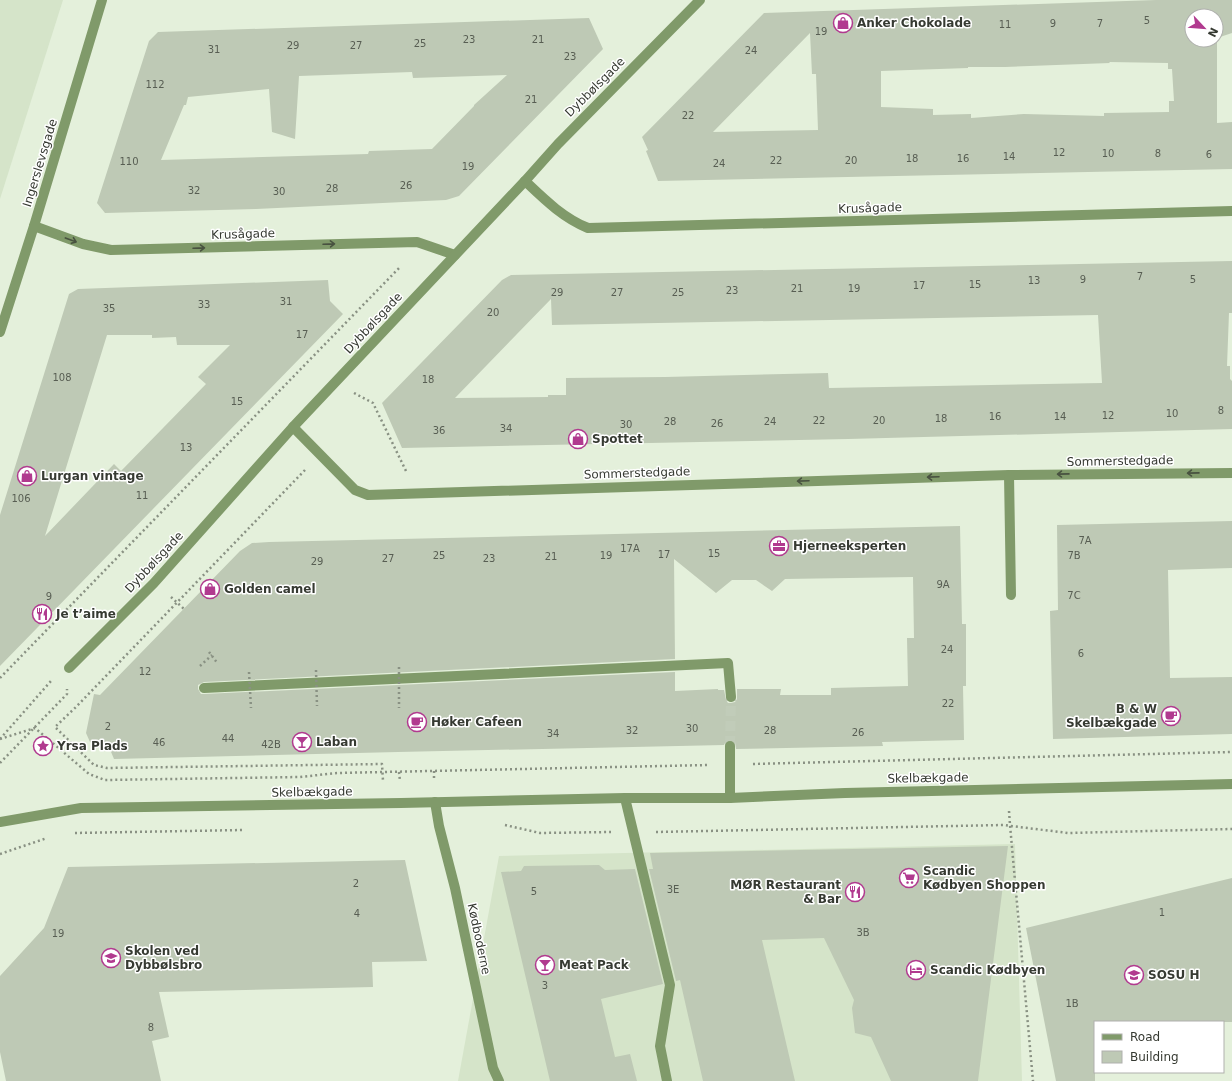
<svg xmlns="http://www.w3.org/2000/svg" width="1232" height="1081" viewBox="0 0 1232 1081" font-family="'DejaVu Sans',sans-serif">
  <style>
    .built { fill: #d5e4c9 }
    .building { fill: #bec9b5; fill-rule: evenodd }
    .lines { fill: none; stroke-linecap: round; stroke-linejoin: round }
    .minor-tunnel { stroke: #c1ccb9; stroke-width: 10; stroke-dasharray: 10 5; stroke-linecap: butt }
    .path { stroke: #899183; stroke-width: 2.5; stroke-dasharray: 2 3; stroke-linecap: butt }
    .minor { stroke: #809a6a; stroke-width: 10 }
    .path-bridge { stroke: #899183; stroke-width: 2.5; stroke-dasharray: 2 3; stroke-linecap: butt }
    .oneway { stroke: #485240 }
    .labels { text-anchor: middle; stroke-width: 3; stroke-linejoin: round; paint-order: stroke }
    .number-label { font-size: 10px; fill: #585e53 }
    .poi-label { font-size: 12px; font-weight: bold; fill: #363a32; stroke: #fff; text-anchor: start }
    .street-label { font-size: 12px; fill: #363a32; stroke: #fff }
  </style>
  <rect width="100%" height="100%" fill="#e4f0db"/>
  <g class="built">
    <path d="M0,0H63L0,199Z"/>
    <path d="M1015,844L1022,1081H458L499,856Z"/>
  </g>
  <g class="building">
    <path d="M1156,0H1232V33L1217,38V123L1232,122V169L658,181L646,151L648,150L642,137L764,13ZM1192,16H1216V40H1192ZM810,33L812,74H816L818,130L713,132ZM1109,62L1168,63V69H1172L1174,101H1169V112L1104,113V116L1024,114L971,118V114L933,115V109L881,107V71L968,68V67H1005L1110,63Z"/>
    <path d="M589,18L603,49L459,196L446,200L256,209L105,213L97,203L149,41L158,32ZM412,72L413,78L507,75L474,105V106L432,149L369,151L368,154L161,160L184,105H186L188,97L269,89L272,132L295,139L299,76Z"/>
    <path d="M1232,261V313H1229L1227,366H1230V379L1232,381V429L848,439L402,448L382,403L502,280L511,275ZM551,299L552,325L1098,315L1102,383L829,388L828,373L665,377L566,378V395H548V397L455,398Z"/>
    <path d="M328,280L330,301L343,314L0,666V515L69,294L78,289ZM107,335H152V338L176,337L177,345H230L198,377L206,384L121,471L114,464L45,536Z"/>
    <path d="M1232,521V568L1168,570L1170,678L1232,677V734L1053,739L1050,611L1058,610L1057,525Z"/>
    <path d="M960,526L962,624H966V686H963L964,740L882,742L883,746L736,749L735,742L733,740H730L726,741L724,745L398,752L114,759L109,747H99L90,742L86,733L94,694L100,695L240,551L252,543L269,542ZM674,559L716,593L732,580H756L772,591L785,579L913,577L914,638H907L908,686L831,688V695H780L781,689H737V699L735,702L731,703H728L726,700L724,690H718V689L675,691V672L204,694H201L198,689V685L204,682L675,659Z"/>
    <path d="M1008,846L978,1081H891L871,1037L855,1033L852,1008L854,1000L824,938L762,940L795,1081H703L680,980L676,981L649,869H653L650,853Z"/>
    <path d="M405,860L427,961L372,962L373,987L159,992L169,1037L152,1041L161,1081H6L0,1052V976L44,928L68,867Z"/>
    <path d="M599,865L605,870L635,869L663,984L601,999L615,1057L630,1054L637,1081H550L501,872L521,871L524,866Z"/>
    <path d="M1232,878V1022H1095V1081H1056L1026,928Z"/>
  </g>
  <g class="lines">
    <path class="minor-tunnel" d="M730,746L731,697"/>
    <g class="path">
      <path d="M354,393L373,403L406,471"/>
      <path d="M305,470L76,707L55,727L94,765L107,768L382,764L383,781"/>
      <path d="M171,597L184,609"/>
      <path d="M209,652L218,664"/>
      <path d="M200,666L212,655"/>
      <path d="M0,678L401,266"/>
      <path d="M0,739L35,728L89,774L105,780L300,777L337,773L708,765"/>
      <path d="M0,739L51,681"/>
      <path d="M0,763L67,694V689"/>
      <path d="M753,764L1232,752"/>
      <path d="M434,771V780"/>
      <path d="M399,772L400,781"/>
      <path d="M1009,811L1010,825L1033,1081"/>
      <path d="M505,825L540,833L611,832"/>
      <path d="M656,832L1003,825L1068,833L1232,829"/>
      <path d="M75,833L242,830"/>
      <path d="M0,854L47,838"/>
    </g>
    <g class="minor">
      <path d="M525,181C544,199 563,218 588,228L1232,211"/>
      <path d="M34,226L83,244L111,250L417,242L455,255"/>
      <path d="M0,332L34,226L102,0"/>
      <path d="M293,427L355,490L368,495L1009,475L1232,473"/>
      <path d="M1009,475L1011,595"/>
      <path d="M69,668L154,583L293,427L525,181L558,144L700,0"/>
      <path d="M204,688L728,663L731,697"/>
      <path d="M625,798L670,985L660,1046L667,1081"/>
      <path d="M730,798V746"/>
      <path d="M435,802L439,826L455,888L493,1068L499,1081"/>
      <path d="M0,822L81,808L401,803L625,798H730L845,793L1232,784"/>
    </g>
    <g class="path-bridge">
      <path d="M399,667V708"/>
      <path d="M316,670L317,706"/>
      <path d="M249,672L251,708"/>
    </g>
  </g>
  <defs><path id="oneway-shaft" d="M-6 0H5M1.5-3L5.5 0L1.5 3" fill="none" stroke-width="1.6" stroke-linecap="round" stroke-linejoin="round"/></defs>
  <g class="oneway">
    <use href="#oneway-shaft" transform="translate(71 240) rotate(20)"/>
    <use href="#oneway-shaft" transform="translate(329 244) rotate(-2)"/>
    <use href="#oneway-shaft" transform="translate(199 248) rotate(-2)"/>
    <use href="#oneway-shaft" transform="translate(1193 473) rotate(179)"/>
    <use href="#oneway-shaft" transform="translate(1063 474) rotate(179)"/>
    <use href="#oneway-shaft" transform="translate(933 477) rotate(178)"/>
    <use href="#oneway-shaft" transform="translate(803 481) rotate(178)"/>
  </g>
  <defs>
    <g id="shop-ring" transform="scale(1)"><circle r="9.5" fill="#fff" stroke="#b13a8f" stroke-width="1.5"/><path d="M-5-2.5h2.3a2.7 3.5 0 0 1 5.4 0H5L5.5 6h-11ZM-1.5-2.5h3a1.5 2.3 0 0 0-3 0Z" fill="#b13a8f"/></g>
    <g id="office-ring" transform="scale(1)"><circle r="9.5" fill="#fff" stroke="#b13a8f" stroke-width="1.5"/><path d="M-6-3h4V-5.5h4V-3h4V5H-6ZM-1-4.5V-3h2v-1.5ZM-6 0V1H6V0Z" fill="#b13a8f"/></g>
    <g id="restaurant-ring" transform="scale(1)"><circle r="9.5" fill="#fff" stroke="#b13a8f" stroke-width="1.5"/><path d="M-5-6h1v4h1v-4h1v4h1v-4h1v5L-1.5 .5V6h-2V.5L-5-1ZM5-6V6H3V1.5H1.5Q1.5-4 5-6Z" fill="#b13a8f"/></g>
    <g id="cafe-ring" transform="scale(1)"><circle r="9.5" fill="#fff" stroke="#b13a8f" stroke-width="1.5"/><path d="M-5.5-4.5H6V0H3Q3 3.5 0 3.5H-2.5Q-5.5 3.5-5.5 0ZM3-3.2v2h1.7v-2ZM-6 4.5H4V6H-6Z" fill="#b13a8f"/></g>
    <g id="bar-ring" transform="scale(1)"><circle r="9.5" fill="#fff" stroke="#b13a8f" stroke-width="1.5"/><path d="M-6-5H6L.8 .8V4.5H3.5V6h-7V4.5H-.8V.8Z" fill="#b13a8f"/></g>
    <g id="sight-ring" transform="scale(1)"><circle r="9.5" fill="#fff" stroke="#b13a8f" stroke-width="1.5"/><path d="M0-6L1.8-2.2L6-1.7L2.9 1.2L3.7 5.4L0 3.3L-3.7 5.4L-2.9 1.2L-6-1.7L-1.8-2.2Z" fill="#b13a8f"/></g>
    <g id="supermarket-ring" transform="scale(1)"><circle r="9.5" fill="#fff" stroke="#b13a8f" stroke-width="1.5"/><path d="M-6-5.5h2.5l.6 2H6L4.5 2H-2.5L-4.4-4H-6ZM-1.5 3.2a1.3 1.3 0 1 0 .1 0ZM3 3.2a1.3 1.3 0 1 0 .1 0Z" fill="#b13a8f"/></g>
    <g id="school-ring" transform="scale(1)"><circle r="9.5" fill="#fff" stroke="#b13a8f" stroke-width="1.5"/><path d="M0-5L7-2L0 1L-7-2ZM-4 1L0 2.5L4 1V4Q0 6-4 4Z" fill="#b13a8f"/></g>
    <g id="hotel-ring" transform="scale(1)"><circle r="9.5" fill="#fff" stroke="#b13a8f" stroke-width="1.5"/><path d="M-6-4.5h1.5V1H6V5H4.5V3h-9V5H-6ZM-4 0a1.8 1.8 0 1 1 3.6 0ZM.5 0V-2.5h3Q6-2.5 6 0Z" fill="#b13a8f"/></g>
  </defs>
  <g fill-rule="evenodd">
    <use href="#shop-ring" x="843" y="23"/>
    <use href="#shop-ring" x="578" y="439"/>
    <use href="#shop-ring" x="27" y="476"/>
    <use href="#office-ring" x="779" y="546"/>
    <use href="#shop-ring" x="210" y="589"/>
    <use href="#restaurant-ring" x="42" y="614"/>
    <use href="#cafe-ring" x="1171" y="716"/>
    <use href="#cafe-ring" x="417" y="722"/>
    <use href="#bar-ring" x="302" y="742"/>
    <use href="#sight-ring" x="43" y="746"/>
    <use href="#supermarket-ring" x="909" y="878"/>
    <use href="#restaurant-ring" x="855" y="892"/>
    <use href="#school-ring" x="111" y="958"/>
    <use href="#bar-ring" x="545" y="965"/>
    <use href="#hotel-ring" x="916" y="970"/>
    <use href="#school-ring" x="1134" y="975"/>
  </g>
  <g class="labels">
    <g class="number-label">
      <text x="1147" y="24">5</text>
      <text x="1053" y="27">9</text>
      <text x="1100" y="27">7</text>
      <text x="1005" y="28">11</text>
      <text x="821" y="35">19</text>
      <text x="469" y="43">23</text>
      <text x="538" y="43">21</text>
      <text x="420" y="47">25</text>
      <text x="293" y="49">29</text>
      <text x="356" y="49">27</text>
      <text x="214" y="53">31</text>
      <text x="751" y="54">24</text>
      <text x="570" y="60">23</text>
      <text x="155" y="88">112</text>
      <text x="531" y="103">21</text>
      <text x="688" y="119">22</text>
      <text x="1059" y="156">12</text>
      <text x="1108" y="157">10</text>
      <text x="1158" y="157">8</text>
      <text x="1209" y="158">6</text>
      <text x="1009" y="160">14</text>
      <text x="912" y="162">18</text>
      <text x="963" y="162">16</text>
      <text x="776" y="164">22</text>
      <text x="851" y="164">20</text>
      <text x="129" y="165">110</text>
      <text x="719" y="167">24</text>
      <text x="468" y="170">19</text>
      <text x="406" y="189">26</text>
      <text x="332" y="192">28</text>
      <text x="194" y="194">32</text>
      <text x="279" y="195">30</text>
      <text x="1140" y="280">7</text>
      <text x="1083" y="283">9</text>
      <text x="1193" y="283">5</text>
      <text x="1034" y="284">13</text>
      <text x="975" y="288">15</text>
      <text x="919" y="289">17</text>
      <text x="797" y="292">21</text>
      <text x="854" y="292">19</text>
      <text x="732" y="294">23</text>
      <text x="557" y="296">29</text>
      <text x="617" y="296">27</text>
      <text x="678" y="296">25</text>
      <text x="286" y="305">31</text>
      <text x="204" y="308">33</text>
      <text x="109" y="312">35</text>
      <text x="493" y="316">20</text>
      <text x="302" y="338">17</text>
      <text x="62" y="381">108</text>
      <text x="428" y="383">18</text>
      <text x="237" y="405">15</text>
      <text x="1221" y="414">8</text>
      <text x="1172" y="417">10</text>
      <text x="1108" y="419">12</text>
      <text x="995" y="420">16</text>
      <text x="1060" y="420">14</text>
      <text x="941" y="422">18</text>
      <text x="819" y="424">22</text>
      <text x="879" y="424">20</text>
      <text x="670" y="425">28</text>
      <text x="770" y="425">24</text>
      <text x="717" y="427">26</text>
      <text x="626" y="428">30</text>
      <text x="506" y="432">34</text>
      <text x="439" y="434">36</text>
      <text x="186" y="451">13</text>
      <text x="142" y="499">11</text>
      <text x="21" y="502">106</text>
      <text x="1085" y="544">7A</text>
      <text x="630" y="552">17A</text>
      <text x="714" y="557">15</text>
      <text x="664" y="558">17</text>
      <text x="439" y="559">25</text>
      <text x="606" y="559">19</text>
      <text x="1074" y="559">7B</text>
      <text x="551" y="560">21</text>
      <text x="388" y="562">27</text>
      <text x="489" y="562">23</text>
      <text x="317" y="565">29</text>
      <text x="943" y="588">9A</text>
      <text x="1074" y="599">7C</text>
      <text x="49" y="600">9</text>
      <text x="947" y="653">24</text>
      <text x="1081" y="657">6</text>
      <text x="145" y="675">12</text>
      <text x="948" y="707">22</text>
      <text x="108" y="730">2</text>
      <text x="692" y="732">30</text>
      <text x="632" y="734">32</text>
      <text x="770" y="734">28</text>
      <text x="858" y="736">26</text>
      <text x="553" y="737">34</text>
      <text x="228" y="742">44</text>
      <text x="159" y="746">46</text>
      <text x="271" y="748">42B</text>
      <text x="356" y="887">2</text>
      <text x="673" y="893">3E</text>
      <text x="534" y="895">5</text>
      <text x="1162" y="916">1</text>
      <text x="357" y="917">4</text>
      <text x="863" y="936">3B</text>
      <text x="58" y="937">19</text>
      <text x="545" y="989">3</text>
      <text x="1072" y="1007">1B</text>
      <text x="151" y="1031">8</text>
    </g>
    <g class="poi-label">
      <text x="857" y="27">Anker Chokolade</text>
      <text x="592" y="443">Spottet</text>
      <text x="41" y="480">Lurgan vintage</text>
      <text x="793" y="550">Hjerneeksperten</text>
      <text x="224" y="593">Golden camel</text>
      <text x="56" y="618">Je t’aime</text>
      <text x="1157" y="713" text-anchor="end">B &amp; W<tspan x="1157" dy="14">Skelbækgade</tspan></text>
      <text x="431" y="726">Høker Cafeen</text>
      <text x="316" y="746">Laban</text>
      <text x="57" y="750">Yrsa Plads</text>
      <text x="923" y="875">Scandic<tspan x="923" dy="14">Kødbyen Shoppen</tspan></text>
      <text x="841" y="889" text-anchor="end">MØR Restaurant<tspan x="841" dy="14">&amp; Bar</tspan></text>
      <text x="125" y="955">Skolen ved<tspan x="125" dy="14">Dybbølsbro</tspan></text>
      <text x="559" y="969">Meat Pack</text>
      <text x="930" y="974">Scandic Kødbyen</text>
      <text x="1148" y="979">SOSU H</text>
    </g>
    <g class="street-label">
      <text transform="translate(595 87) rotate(-45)" y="4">Dybbølsgade</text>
      <text transform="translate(40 163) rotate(-73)" y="4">Ingerslevsgade</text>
      <text transform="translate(870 208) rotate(-2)" y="4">Krusågade</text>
      <text transform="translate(243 234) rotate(-2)" y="4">Krusågade</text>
      <text transform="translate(373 323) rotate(-47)" y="4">Dybbølsgade</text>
      <text transform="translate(1120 461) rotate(-1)" y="4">Sommerstedgade</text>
      <text transform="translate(637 473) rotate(-2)" y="4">Sommerstedgade</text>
      <text transform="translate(154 562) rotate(-47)" y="4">Dybbølsgade</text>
      <text transform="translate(928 778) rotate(-1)" y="4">Skelbækgade</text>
      <text transform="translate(312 792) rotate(-1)" y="4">Skelbækgade</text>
      <text transform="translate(479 939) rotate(78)" y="4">Kødboderne</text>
    </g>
  </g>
  <rect x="1094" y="1021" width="130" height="52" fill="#ffffff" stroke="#afb0ad"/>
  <rect x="1102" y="1034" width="20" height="6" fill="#809a6a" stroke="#afb0ad"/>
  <text x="1130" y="1041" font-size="12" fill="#363a32">Road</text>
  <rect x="1102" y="1051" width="20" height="12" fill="#bec9b5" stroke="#afb0ad"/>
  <text x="1130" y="1061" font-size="12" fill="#363a32">Building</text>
  <g transform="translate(1204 28) rotate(116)"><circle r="19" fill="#ffffff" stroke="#afb0ad"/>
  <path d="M0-3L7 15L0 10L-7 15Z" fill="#b13a8f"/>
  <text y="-6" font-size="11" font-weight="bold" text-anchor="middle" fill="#363a32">N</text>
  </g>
</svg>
